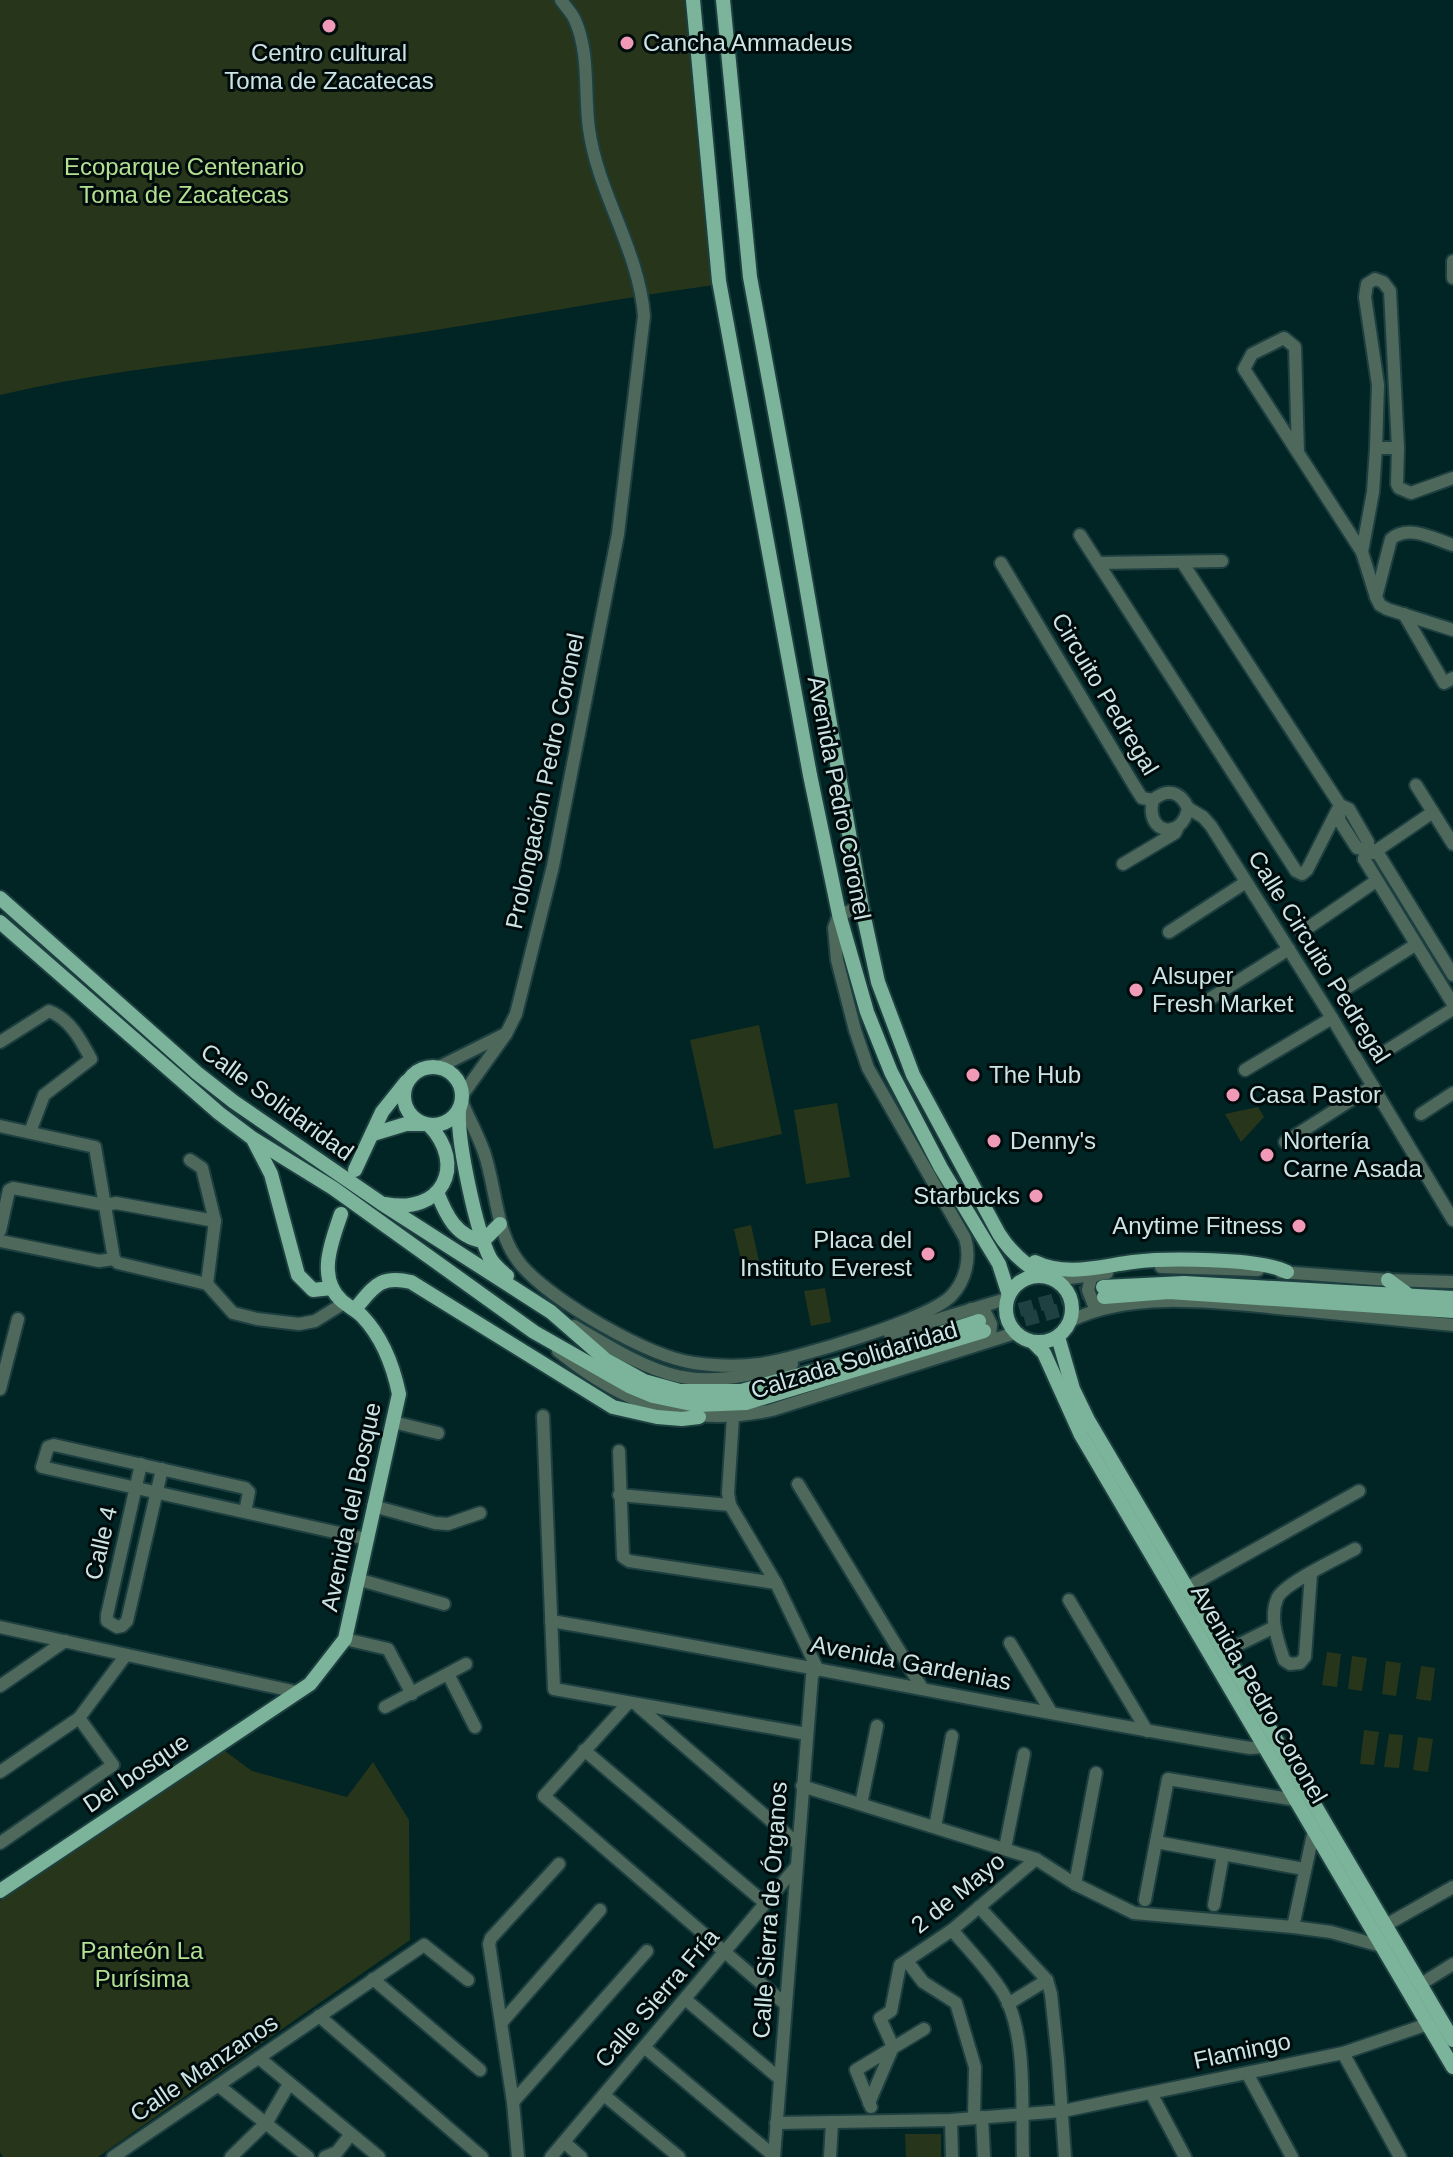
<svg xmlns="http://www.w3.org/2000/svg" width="1453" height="2157" viewBox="0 0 1453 2157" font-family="Helvetica,sans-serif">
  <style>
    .green { fill: #27361a }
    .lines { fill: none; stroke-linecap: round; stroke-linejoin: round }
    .major-tunnel { stroke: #204142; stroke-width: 14; stroke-dasharray: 14 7; stroke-linecap: butt }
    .minor-casing { stroke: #1e3f40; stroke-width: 16 }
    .major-casing { stroke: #1e3f40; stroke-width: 18 }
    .minor { stroke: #4e695c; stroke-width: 12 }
    .major { stroke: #7bb49a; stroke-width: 14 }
    .poi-dot { fill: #f09ab7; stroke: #000b0c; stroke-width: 3 }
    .labels { text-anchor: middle; stroke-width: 6; stroke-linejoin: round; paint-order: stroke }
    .poi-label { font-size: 24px; fill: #cde4e5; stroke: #000b0c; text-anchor: start }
    .park-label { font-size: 24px; fill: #b4e092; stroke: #000b0c }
    .street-label { font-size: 24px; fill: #cde4e5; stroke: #000b0c }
  </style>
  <rect width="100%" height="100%" fill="#012425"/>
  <g class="green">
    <path d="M0,0H685L714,285C584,303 454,330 324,346C216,360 106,370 0,395Z"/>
    <path d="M759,1025L782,1134L714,1149L690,1040Z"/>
    <path d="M837,1103L850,1177L806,1184L794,1110Z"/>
    <path d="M1258,1107L1264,1117L1241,1142L1225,1114Z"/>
    <path d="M751,1225L759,1261L742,1265L734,1229Z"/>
    <path d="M825,1288L831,1322L811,1326L804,1291Z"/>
    <path d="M1327,1652L1341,1654L1337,1687L1322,1685Z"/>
    <path d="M1352,1656L1367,1658L1362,1691L1348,1689Z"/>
    <path d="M1386,1661L1401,1663L1396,1696L1382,1694Z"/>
    <path d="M1421,1666L1435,1668L1431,1701L1416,1699Z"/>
    <path d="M1364,1730L1379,1732L1374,1765L1360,1764Z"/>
    <path d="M1389,1734L1403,1735L1399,1768L1384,1767Z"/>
    <path d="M1418,1737L1433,1739L1428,1772L1413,1770Z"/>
    <path d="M221,1748L252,1771L347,1797L373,1762L409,1820L410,1940L98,2157H3L0,2152V1901Z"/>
    <path d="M905,2134H941V2157H906Z"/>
  </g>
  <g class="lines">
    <g class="major-tunnel">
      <path d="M979,1321L1103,1287"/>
      <path d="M984,1331L1103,1298"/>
    </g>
    <g class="minor-casing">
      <g id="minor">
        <path d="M1453,261V278"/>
        <path d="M1376,448L1378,385L1365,297L1367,284L1375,279L1383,282L1390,291L1398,448"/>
        <path d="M1298,453L1295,347L1284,338L1252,354L1244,369L1362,552"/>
        <path d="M1080,535L1296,871L1302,874L1307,870L1340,805"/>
        <path d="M1453,545C1434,539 1409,524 1391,539L1376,597L1380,605L1387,609L1453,630"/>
        <path d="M1182,562L1340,805L1349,809L1368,842L1364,859"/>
        <path d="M1001,563L1135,787L1142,798L1153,800"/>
        <path d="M1098,563L1222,561"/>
        <path d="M1376,597L1362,552L1373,492L1376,448H1398L1397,484L1399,488L1411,493L1453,478"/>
        <path d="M1404,614L1444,683L1453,678"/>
        <path d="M1416,785L1453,844"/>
        <path d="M1153,800C1144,833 1182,842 1188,808"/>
        <path d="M1153,800C1167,788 1180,791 1188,808"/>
        <path d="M1188,808L1203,817L1211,826L1332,1018L1453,1220"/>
        <path d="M1340,808L1339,820L1357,848L1373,850"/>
        <path d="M1376,850L1453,975"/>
        <path d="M1373,853L1433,812"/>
        <path d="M1364,859L1453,1004"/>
        <path d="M1123,864L1175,833L1177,829"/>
        <path d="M1169,932L1246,882"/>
        <path d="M1302,932L1376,881"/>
        <path d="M1347,988L1415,945"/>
        <path d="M1208,1000L1289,949"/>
        <path d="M0,1042L49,1011C70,1019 81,1040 91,1059L44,1095L30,1132"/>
        <path d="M1386,1051L1453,1009"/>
        <path d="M439,1067L503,1035"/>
        <path d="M1245,1070L1332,1018"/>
        <path d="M463,1094L506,1034L516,1014L553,866L618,534L644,316C639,250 598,194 589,129C584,93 590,54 575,20C572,13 565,6 561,0"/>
        <path d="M462,1102C469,1119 478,1135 484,1152C497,1190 495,1235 522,1266C554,1302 647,1356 694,1363C716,1366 738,1367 760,1364C795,1359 931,1319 952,1295C966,1280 971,1257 965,1238L868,1068L855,1030L837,960L834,928L839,914L862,908"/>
        <path d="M1421,1114L1453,1093"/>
        <path d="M0,1126L95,1147L114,1259L118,1263L207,1284L233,1313L257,1319L299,1324L315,1321L344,1303"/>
        <path d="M1285,1142L1373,1086"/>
        <path d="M190,1160L202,1168L215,1221L207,1284"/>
        <path d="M0,1231L9,1190L13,1188L105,1205L116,1203L215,1221"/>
        <path d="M0,1241L99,1261L114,1259"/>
        <path d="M1161,1267L1258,1270"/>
        <path d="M1281,1272L1388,1280L1453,1282"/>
        <path d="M1098,1274L1091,1278L1088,1290L1093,1303L1105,1308"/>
        <path d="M1055,1280L1107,1273"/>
        <path d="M971,1309L984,1310L991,1324L990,1336L980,1343"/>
        <path d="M1070,1321C1135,1288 1230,1304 1300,1310C1351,1315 1402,1320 1453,1325"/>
        <path d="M574,1326C664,1379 688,1394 792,1364"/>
        <path d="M890,1334L1006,1299"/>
        <path d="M558,1351C625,1405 686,1428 772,1410L1015,1333"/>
        <path d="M0,1389L18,1319"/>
        <path d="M543,1416L554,1689L807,1734"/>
        <path d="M733,1417L728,1493L730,1505L776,1583L817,1668"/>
        <path d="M393,1422L438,1433"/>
        <path d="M619,1451L623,1557L629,1561L776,1583"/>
        <path d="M141,1464L107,1615V1621L117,1627L122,1626L127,1621L162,1469"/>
        <path d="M798,1484L922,1688"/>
        <path d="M619,1495L730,1505"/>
        <path d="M373,1506L435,1523L448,1524L480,1513"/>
        <path d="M245,1512L249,1492L245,1488L54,1445L48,1447L42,1467L366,1539"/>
        <path d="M1311,1574L1305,1657L1300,1663L1290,1664L1284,1660C1278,1641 1269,1618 1277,1599C1282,1584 1339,1558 1355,1549"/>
        <path d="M357,1579L444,1604"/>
        <path d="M1181,1591L1359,1491"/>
        <path d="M1069,1600L1147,1731"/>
        <path d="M551,1621C784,1660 1016,1710 1250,1748L1263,1747"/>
        <path d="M0,1627L297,1692"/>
        <path d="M345,1639L388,1649L412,1694"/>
        <path d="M1010,1643L1051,1712"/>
        <path d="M1224,1652L1274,1627"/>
        <path d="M448,1674L475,1727"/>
        <path d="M0,1686L65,1641"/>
        <path d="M628,1703L544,1796L785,2004"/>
        <path d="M385,1707L466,1664"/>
        <path d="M639,1707L798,1844"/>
        <path d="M584,1750L765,1903"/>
        <path d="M0,1772L79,1718L126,1655"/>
        <path d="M802,1786L1036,1859L1075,1884L1134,1913L1293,1927L1331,1932L1381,1946"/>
        <path d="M861,1804L877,1726"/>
        <path d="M935,1827L952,1736"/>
        <path d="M1156,1842L1304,1869"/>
        <path d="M0,1843L113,1765L79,1718"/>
        <path d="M1005,1848L1024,1754"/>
        <path d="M1075,1884L1096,1773"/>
        <path d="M1145,1900L1168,1779L1296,1800"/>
        <path d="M1214,1905L1223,1855"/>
        <path d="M979,1907L1047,1980L1051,1994L1058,2060L1065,2157"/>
        <path d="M1386,1925L1453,1887"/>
        <path d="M1293,1927L1315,1825"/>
        <path d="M952,1930C969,1950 989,1970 1003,1993C1028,2035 1021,2109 1023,2157"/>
        <path d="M907,1961L923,1982L956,2003L975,2067L974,2118"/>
        <path d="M373,1979L480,2070"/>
        <path d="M1421,1984L1453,1964"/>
        <path d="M685,1999L780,2079"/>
        <path d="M1008,2004L1047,1980"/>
        <path d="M319,2016L482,2157"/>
        <path d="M502,2022L600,1910"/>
        <path d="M644,2047L774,2156"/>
        <path d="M1343,2053L1400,2157"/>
        <path d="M259,2058L379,2157"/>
        <path d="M1247,2073L1292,2157"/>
        <path d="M219,2086L308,2157"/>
        <path d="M1151,2093L1185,2157"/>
        <path d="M604,2095L679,2157"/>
        <path d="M513,2102L647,1951"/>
        <path d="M869,2103L893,2047L880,2018L891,2011L900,1965L952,1930L1036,1859"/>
        <path d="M871,2107L856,2070L924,2029"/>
        <path d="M982,2117L984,2157"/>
        <path d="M951,2120L952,2157"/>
        <path d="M776,2123L951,2120L1063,2111L1343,2053L1428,2024"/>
        <path d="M564,2142L581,2157"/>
        <path d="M113,2157L424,1945L468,1980"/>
        <path d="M231,2157L267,2122L289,2084"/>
        <path d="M325,2157L337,2152L351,2134"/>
        <path d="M518,2157L513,2102L489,1944L491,1938L559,1864"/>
        <path d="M551,2157L796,1867"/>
        <path d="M774,2157L812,1676L817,1668"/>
        <path d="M830,2157L832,2122"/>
      </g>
    </g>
    <g class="major-casing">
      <g id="major">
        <path d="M693,0L719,281L810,775L839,914L867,1012L891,1072L941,1168L999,1264L1008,1292"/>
        <path d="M723,0L750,277L793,510L862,908L878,982L913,1075L999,1234C1011,1253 1025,1265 1044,1276"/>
        <path d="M0,898L197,1073L234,1102L381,1203L551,1312L606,1360L644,1381L680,1391H741L859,1359L979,1321"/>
        <path d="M0,922L219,1113L252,1138L333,1188L534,1332L629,1386L653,1396L696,1405L746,1403L984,1331"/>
        <circle cx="433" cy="1096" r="29"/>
        <path d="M459,1110C457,1141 476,1230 490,1258C494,1265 501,1271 507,1276"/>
        <path d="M373,1134L406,1124H423"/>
        <path d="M254,1141L271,1174L298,1275L313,1290L332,1288"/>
        <path d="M355,1170L382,1112L406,1082"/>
        <path d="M437,1192C446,1215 456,1237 483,1241L500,1224"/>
        <path d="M386,1204C441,1215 468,1166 429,1125"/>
        <path d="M1035,1262C1066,1277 1101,1266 1133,1262C1166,1258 1260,1258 1287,1272"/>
        <circle cx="1039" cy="1309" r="33"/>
        <path d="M1388,1280L1407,1294"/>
        <path d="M1103,1287L1184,1283L1453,1298"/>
        <path d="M1104,1297L1169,1292L1453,1311"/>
        <path d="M355,1309C374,1287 379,1275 411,1282L613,1407L657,1417L682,1419L699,1417"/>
        <path d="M1058,1337L1073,1389L1088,1420L1453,2040"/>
        <path d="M1033,1342L1044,1353L1081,1435L1453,2067"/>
        <path d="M0,1891L310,1684L345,1639L399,1394C393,1365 383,1338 362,1316C356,1310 349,1307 342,1301C316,1278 332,1241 341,1214"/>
      </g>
    </g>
    <use href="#minor" class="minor"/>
    <use href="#major" class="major"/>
  </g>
  <g class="poi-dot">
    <circle cx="329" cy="26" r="8"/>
    <circle cx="627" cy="43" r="8"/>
    <circle cx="1136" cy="990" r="8"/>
    <circle cx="973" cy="1075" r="8"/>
    <circle cx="1233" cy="1095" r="8"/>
    <circle cx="994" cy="1141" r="8"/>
    <circle cx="1267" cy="1155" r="8"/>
    <circle cx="1036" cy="1196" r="8"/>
    <circle cx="1299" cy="1226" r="8"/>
    <circle cx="928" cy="1254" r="8"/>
  </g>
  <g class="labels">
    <g class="poi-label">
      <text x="643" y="51">Cancha Ammadeus</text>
      <text x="329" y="61" text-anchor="middle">Centro cultural<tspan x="329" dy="28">Toma de Zacatecas</tspan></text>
      <text x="1152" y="984">Alsuper<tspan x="1152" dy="28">Fresh Market</tspan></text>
      <text x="989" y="1083">The Hub</text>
      <text x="1249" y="1103">Casa Pastor</text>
      <text x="1010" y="1149">Denny's</text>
      <text x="1283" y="1149">Nortería<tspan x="1283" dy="28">Carne Asada</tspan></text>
      <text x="1020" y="1204" text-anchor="end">Starbucks</text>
      <text x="1283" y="1234" text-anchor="end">Anytime Fitness</text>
      <text x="912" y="1248" text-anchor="end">Placa del<tspan x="912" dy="28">Instituto Everest</tspan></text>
    </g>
    <g class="park-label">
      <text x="184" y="175">Ecoparque Centenario<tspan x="184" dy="28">Toma de Zacatecas</tspan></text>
      <text x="142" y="1959">Panteón La<tspan x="142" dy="28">Purísima</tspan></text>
    </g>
    <g class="street-label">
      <text transform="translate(1105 694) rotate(59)" y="8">Circuito Pedregal</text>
      <text transform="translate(545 781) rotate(-78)" y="8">Prolongación Pedro Coronel</text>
      <text transform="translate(839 798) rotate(79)" y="8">Avenida Pedro Coronel</text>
      <text transform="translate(1319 957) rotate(58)" y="8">Calle Circuito Pedregal</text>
      <text transform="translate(277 1102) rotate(36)" y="8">Calle Solidaridad</text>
      <text transform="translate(854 1360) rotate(-17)" y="8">Calzada Solidaridad</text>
      <text transform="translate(351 1507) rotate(-78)" y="8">Avenida del Bosque</text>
      <text transform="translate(101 1543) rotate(-77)" y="8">Calle 4</text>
      <text transform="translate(911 1663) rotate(11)" y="8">Avenida Gardenias</text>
      <text transform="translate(1259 1694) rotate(60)" y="8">Avenida Pedro Coronel</text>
      <text transform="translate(136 1773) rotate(-34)" y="8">Del bosque</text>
      <text transform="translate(958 1893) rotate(-39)" y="8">2 de Mayo</text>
      <text transform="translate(770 1910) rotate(-86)" y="8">Calle Sierra de Órganos</text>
      <text transform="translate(657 1998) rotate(-49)" y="8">Calle Sierra Fría</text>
      <text transform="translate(1242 2051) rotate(-12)" y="8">Flamingo</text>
      <text transform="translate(204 2068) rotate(-34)" y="8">Calle Manzanos</text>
    </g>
  </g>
</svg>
